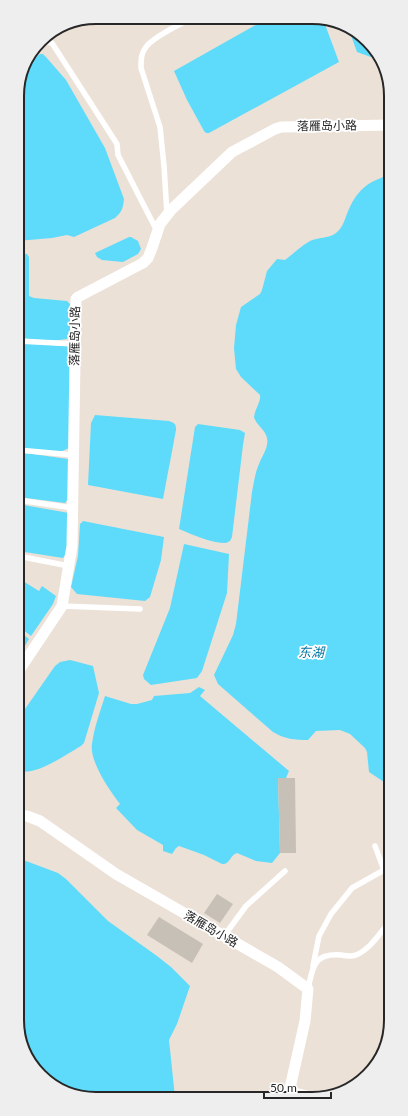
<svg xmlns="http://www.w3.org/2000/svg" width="408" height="1116" viewBox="0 0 408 1116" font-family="Lato,'Noto Sans SC',sans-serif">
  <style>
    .water { fill: #5edbfa }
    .building { fill: #c6c0b6 }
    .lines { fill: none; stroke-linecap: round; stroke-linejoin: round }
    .service { stroke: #fff; stroke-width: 5.5 }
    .minor { stroke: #fff; stroke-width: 11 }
    .labels { text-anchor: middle; stroke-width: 3.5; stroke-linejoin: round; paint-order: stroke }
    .street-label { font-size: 12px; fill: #272727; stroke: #fff }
    .water-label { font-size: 13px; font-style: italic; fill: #0076a2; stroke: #fff }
    .rim { fill: none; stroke: #272727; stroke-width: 2 }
  </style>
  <rect width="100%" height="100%" fill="#ece1d7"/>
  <g class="water">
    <path d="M268,18L323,19L339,62L209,133H206L204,131L187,100L174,71Z"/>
    <path d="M349,30L368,40L379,60L357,52Z"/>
    <path d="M40,54H43L46,57L66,80L105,148L124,199C123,208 122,212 115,218L74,237L67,235L52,238L17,241V91L24,67Z"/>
    <path d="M390,175V786L369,772L367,752L365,748L350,734L340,730L316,731L308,740C295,740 284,739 273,732L218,684L214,675L233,635L236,624L252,492C254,482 255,473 259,464C262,456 269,447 267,438C265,429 256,425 254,417C255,409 261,402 260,395L241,377L236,369L234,348L236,325L241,307L260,294L262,290L267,271L277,259L285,260C293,254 301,246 310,241C318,237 328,239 336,233C344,227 345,217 349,209C358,189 369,181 390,175Z"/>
    <path d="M129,237H131L138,241L141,249L138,254L123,262L102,260L97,257L95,253Z"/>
    <path d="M17,253L27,254L29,257V296L34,298L67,301L70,304V335L67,339L52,341L18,338Z"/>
    <path d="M18,343L67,346L70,352L69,448L60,452L18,448Z"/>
    <path d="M95,415L169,421C175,423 176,424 176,430L163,499L88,485L91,423Z"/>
    <path d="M198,424L240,430L245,433L243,445L232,537L230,541L226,543C211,543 193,535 179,529L195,427Z"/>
    <path d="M18,452L68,459L70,496L65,503L18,497Z"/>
    <path d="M18,504L69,513C68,525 71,548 63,558L18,551Z"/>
    <path d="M83,521L164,537L161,560L150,597L145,601L77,594L71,587L78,556L80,524Z"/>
    <path d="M184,544L229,554L227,593L202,671L197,678L151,685L144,679L143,675L170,608Z"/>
    <path d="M18,578L39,591L42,586L56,596L53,604L31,636L18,626Z"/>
    <path d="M18,630L29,639L18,658Z"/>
    <path d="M70,660L93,666L99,693L84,743L81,746C65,755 36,776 19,771L18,719L55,666L60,662Z"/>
    <path d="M199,687L205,690L200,696L289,771L286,778L278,779L280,853L272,863L256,861L237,853C230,855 230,865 222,864L204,855L179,846L176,848L172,854L163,851V845L137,830L116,808L120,804C110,791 89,761 92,744C94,728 100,712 105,696L131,704H137L152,700L154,696L190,693Z"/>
    <path d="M18,858L58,873L66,879L108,921L157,956L171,967L190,986L177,1024L169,1040L175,1097H80L40,1076L19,1036Z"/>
  </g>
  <g class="building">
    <path d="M278,778H295L296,853H280Z"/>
    <path d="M217,894L233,904L220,923L204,913Z"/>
    <path d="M159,917L203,944L192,963L147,935Z"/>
  </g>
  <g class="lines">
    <g class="service">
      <path d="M40,41L52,43L117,144L118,155L157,231"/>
      <path d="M167,214L164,166L160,127L141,68C141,60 141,53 146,47C153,37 180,24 192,18"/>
      <path d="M18,341L75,344"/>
      <path d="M18,450L74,455"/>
      <path d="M18,500L73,508"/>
      <path d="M18,556L69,566"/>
      <path d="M62,606L140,609"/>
      <path d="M224,936L246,906L285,871"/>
      <path d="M313,966L319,936L331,914L352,888L384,870L375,846"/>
      <path d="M308,989C313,967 313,953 341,955C346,956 352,957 356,955C371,949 381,931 391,920"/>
      <path d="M289,1089L322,1097"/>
    </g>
    <g class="minor">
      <path d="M18,672L62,606L72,546L76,299L78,297L143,263L148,258L152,248L160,224L171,210L232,152L275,129L281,127L390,125"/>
      <path d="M18,816H27L40,821L116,874L278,967L308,989L305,1021L288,1097"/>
    </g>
  </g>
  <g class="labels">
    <g class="street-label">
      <text transform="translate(327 126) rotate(-1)" y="4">落雁岛小路</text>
      <text transform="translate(75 336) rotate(-89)" y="4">落雁岛小路</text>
      <text transform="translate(211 929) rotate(30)" y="4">落雁岛小路</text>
    </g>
    <g class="water-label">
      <text x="311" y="657">东湖</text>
    </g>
  </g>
  <path d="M0 0H408V1116H0ZM96 24H312A72 72 0 0 1 384 96V1020A72 72 0 0 1 312 1092H96A72 72 0 0 1 24 1020V96A72 72 0 0 1 96 24Z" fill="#eee" fill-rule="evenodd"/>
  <path class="rim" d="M96 24H312A72 72 0 0 1 384 96V1020A72 72 0 0 1 312 1092H96A72 72 0 0 1 24 1020V96A72 72 0 0 1 96 24Z"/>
  <path d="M264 1092v6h67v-6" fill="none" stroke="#272727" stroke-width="2"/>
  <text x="270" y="1092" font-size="12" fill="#272727" stroke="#ffffff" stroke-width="3" paint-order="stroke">50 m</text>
</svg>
